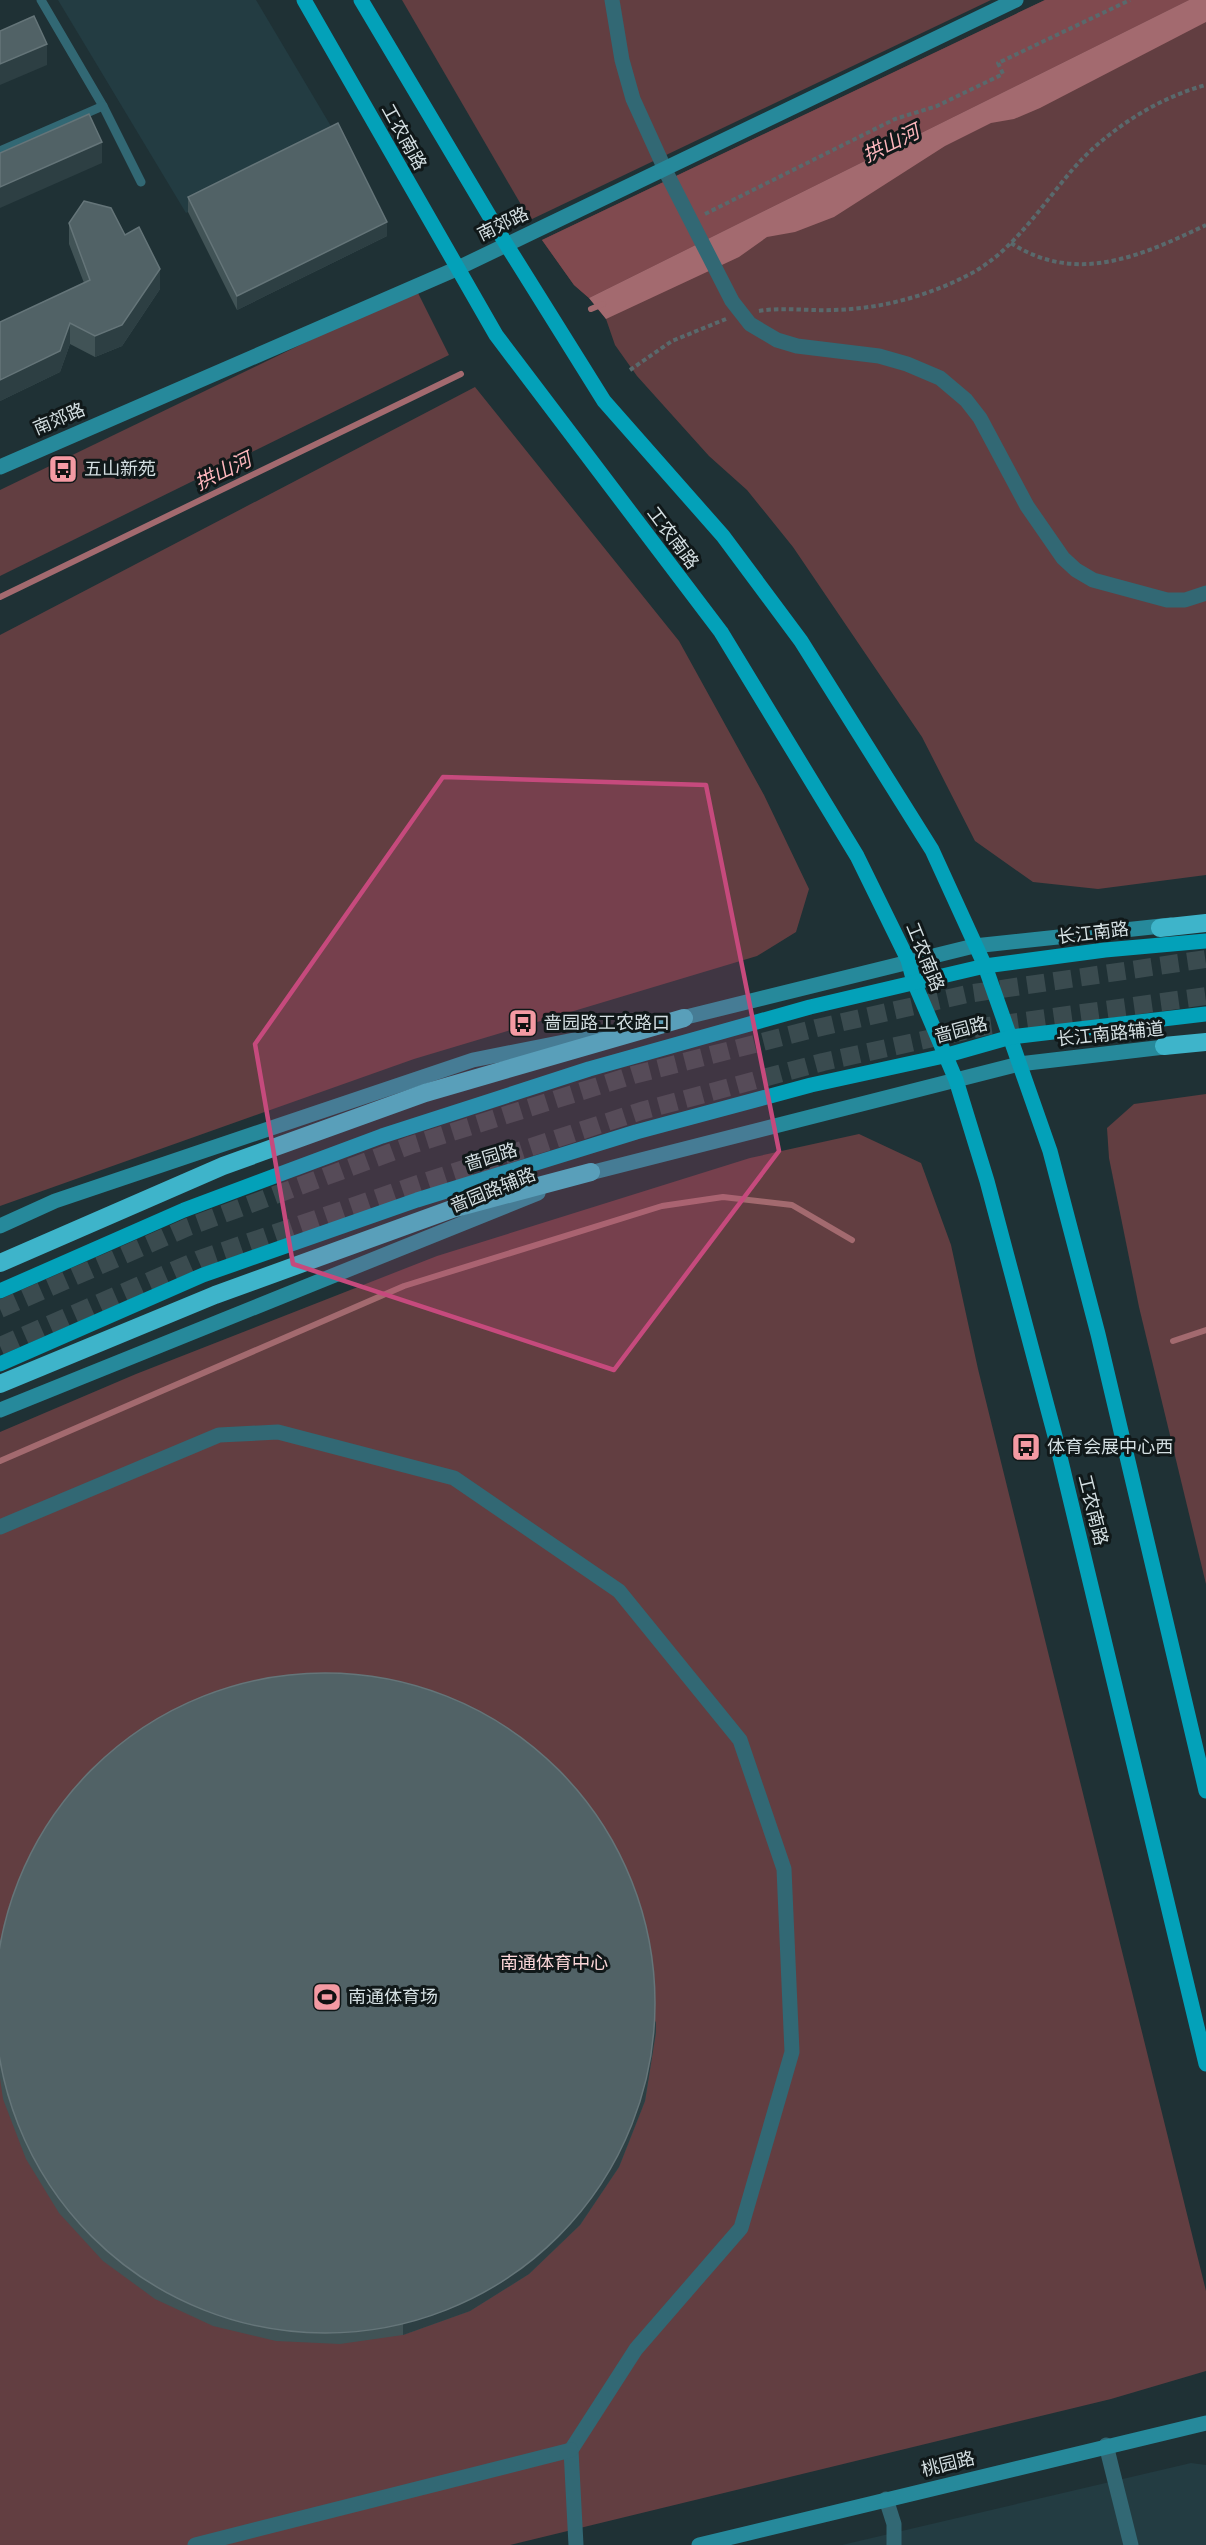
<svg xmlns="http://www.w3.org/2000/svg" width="1206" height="2545" viewBox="0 0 1206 2545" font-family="Mulish,'Noto Sans SC',sans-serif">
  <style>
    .built { fill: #233c42 }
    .green { fill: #623e41 }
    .forest { fill: #804a4f }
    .water { fill: #a36a6f }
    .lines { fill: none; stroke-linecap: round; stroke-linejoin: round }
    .stream { stroke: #a36a6f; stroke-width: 6 }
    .highway-tunnel { stroke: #3a4b4f; stroke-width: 18; stroke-dasharray: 18 9; stroke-linecap: butt }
    .path { stroke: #59696c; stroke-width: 4; stroke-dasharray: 4.5 3; stroke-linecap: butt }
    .lane { stroke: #326874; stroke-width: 9 }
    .street { stroke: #326874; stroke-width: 15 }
    .secondary { stroke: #26899b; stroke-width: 15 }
    .primary { stroke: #03a1b9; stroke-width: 15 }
    .highway { stroke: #3eb4ca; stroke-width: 18 }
    .wall { fill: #415356 }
    .shaded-wall { fill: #2d3f43 }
    .building { fill: #516266; stroke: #657579; stroke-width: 1.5 }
    .marked { fill: #c64a7d; fill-opacity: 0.2; stroke: #c64a7d; stroke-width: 4.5; stroke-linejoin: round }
    .labels { text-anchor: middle; stroke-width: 6; stroke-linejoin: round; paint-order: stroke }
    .street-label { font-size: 18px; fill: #d4dfe2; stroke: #101819 }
    .poi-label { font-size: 18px; fill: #d4dfe2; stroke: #101819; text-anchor: start }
    .park-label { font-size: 18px; fill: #fad5d7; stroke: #101819 }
    .water-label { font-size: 20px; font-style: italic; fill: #fdb6bc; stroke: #101819 }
  </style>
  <rect width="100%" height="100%" fill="#1f3135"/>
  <g class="built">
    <path d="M58,0H256L338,138L186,213Z"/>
    <path d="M1191,2463L1206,2465V2545H842Z"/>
  </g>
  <g class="green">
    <path d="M402,0H991L530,220Z"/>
    <path d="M1045,0H1206V875L1098,889L1033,882L975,841L922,737L793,547L747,490L709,456L637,376L615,345L606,319L589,298L574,285L542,240Z"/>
    <path d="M416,289L449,355L0,576V490Z"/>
    <path d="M475,387L679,641L764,795L809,889L796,932L757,956L414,1059L0,1206V635Z"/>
    <path d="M1206,1094V1584L1139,1307L1109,1158L1107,1128L1134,1104Z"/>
    <path d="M859,1134L921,1163L951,1245L978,1369L1206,2291V2371L1111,2399L510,2545H0V1432L136,1374L437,1256L750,1158Z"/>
  </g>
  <path class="forest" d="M1045,0H1189L589,298L574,285L542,240Z"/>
  <path class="water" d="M1189,0H1206V22L1040,108L1014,119L991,123L945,146L834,217L795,232L767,237L739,257L606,319L589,298Z"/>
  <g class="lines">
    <g class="stream">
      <path d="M591,309L603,304"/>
      <path d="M0,597L461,374"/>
      <path d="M1173,1341L1206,1330"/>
      <path d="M0,1461L404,1286L662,1206L723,1197L792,1205L852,1240"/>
    </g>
    <g class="highway-tunnel">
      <path d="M0,1309L188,1227L411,1145L633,1075L817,1028L967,994L1206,959"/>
      <path d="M0,1346L200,1259L415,1185L641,1111L823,1062L988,1026L1206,996"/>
    </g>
    <g class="path">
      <path d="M705,214L895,119L937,106L1003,74L998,63L1130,0"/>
      <path d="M1011,243C1077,286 1143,255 1206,225"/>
      <path d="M759,311C782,307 808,311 832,310C881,309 929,296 972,273C1014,250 1042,205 1073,169C1106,131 1157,98 1206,85"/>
      <path d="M630,370L672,341L726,319"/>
    </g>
    <g class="lane">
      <path d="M41,0L103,106L141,182"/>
      <path d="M0,151L103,106"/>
    </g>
    <g class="street">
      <path d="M612,0L622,60L633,99L668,176L732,301L750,324L777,340L797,346L879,356L907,364L940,378L966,400L980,418L1027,506L1063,558L1076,570L1093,580L1167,600H1185L1206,593"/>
      <path d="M0,1527L219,1435L278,1432L454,1478L619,1591L740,1740L784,1869L792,2052L741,2228L636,2349L571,2450L576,2545"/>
      <path d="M1106,2445L1131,2545"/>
      <path d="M886,2499L894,2524V2545"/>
      <path d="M195,2545L571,2450"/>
    </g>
    <g class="secondary">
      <path d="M0,467L456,269L1016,0"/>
      <path d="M674,1020L974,946L1171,925"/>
      <path d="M582,1175L1019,1064L1173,1046"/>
      <path d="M0,1226L55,1201L473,1060L604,1034"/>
      <path d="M0,1410L538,1193"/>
      <path d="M699,2545L1206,2423"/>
    </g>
    <g class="primary">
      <path d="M304,0L496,335L721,632L857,856L908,960L914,982L956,1080L987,1181L1055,1436L1206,2064"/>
      <path d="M361,0L506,244L604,401L723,536L801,641L932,850L985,966L1050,1151L1098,1334L1206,1791"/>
      <path d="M0,1291L184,1210L382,1136L589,1069L810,1007L985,966L1105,950L1206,941"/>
      <path d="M0,1364L203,1275L417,1200L636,1132L811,1085L944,1056L1011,1037L1206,1014"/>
    </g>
    <g class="highway">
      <path d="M1160,928L1206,923"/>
      <path d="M1164,1046L1206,1042"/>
      <path d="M0,1263L223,1166L425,1093L684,1018"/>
      <path d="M0,1384L215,1295L452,1209L591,1172"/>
    </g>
  </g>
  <g class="wall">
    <path d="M188,197L387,236L237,310L188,212Z"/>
    <path d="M69,223L125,235L160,289L122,346L95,357L70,344L60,372L0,401V322L84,283L69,244Z"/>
    <path d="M0,1940L656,2032L645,2101L619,2167L580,2225L529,2274L470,2311L403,2335L340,2344L276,2341L213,2326L155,2299L103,2261L59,2213L26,2159L3,2099L0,2078Z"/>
  </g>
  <g class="shaded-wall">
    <path d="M47,44V65L0,85V64Z"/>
    <path d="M102,142V163L0,208V187Z"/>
    <path d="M387,222V236L237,310V296Z"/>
    <path d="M160,269V289L122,346L95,357V336Z"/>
    <path d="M70,323V344L60,372L0,401V380Z"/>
    <path d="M656,2021V2032L645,2101L619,2167L580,2225L529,2274L470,2311L403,2335V2324Z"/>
  </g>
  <g class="building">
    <path d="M34,16L47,44L0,64V31Z"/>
    <path d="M89,114L102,142L0,187V153Z"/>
    <path d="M338,123L387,222L237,296L188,197Z"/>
    <path d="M84,201L111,208L125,235L139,227L160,269L122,325L95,336L70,323L60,351L0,380V322L90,280L69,223Z"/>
    <circle cx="325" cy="2003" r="330"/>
  </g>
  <path class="marked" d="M443,777L706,785L779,1151L614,1370L293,1264L255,1044Z"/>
  <defs>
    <g id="bus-square" transform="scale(1.5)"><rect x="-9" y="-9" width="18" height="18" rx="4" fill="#f49aa3" stroke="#101819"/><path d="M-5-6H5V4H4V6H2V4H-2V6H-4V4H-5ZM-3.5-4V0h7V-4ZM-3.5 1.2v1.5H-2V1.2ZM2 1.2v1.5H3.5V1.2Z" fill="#111"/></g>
    <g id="stadium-square" transform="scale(1.5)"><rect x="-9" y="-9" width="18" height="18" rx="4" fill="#f49aa3" stroke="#101819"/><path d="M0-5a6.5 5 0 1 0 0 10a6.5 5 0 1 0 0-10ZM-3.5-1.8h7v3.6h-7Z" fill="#111"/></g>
  </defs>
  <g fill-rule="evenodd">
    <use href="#bus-square" x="63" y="469"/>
    <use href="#bus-square" x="523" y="1023"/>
    <use href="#bus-square" x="1026" y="1447"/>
    <use href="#stadium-square" x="327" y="1997"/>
  </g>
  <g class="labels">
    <g class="street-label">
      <text transform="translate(404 137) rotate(61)" y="6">工农南路</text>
      <text transform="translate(503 224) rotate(-26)" y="6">南郊路</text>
      <text transform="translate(59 419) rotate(-23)" y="6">南郊路</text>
      <text transform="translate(673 538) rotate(53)" y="6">工农南路</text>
      <text transform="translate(1093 933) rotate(-7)" y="6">长江南路</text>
      <text transform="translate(925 957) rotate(68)" y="6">工农南路</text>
      <text transform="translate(961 1030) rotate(-15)" y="6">啬园路</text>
      <text transform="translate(1110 1034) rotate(-6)" y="6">长江南路辅道</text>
      <text transform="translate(491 1157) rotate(-17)" y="6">啬园路</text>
      <text transform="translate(493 1190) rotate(-22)" y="6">啬园路辅路</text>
      <text transform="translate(1093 1510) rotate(76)" y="6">工农南路</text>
      <text transform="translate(948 2464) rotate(-14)" y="6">桃园路</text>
    </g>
    <g class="poi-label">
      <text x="84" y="475">五山新苑</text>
      <text x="544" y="1029">啬园路工农路口</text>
      <text x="1047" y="1453">体育会展中心西</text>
      <text x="348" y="2003">南通体育场</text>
    </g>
    <g class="park-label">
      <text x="554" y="1969">南通体育中心</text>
    </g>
    <g class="water-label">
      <text transform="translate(891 143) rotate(-26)" y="7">拱山河</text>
      <text transform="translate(223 471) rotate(-26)" y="7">拱山河</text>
    </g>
  </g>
</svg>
